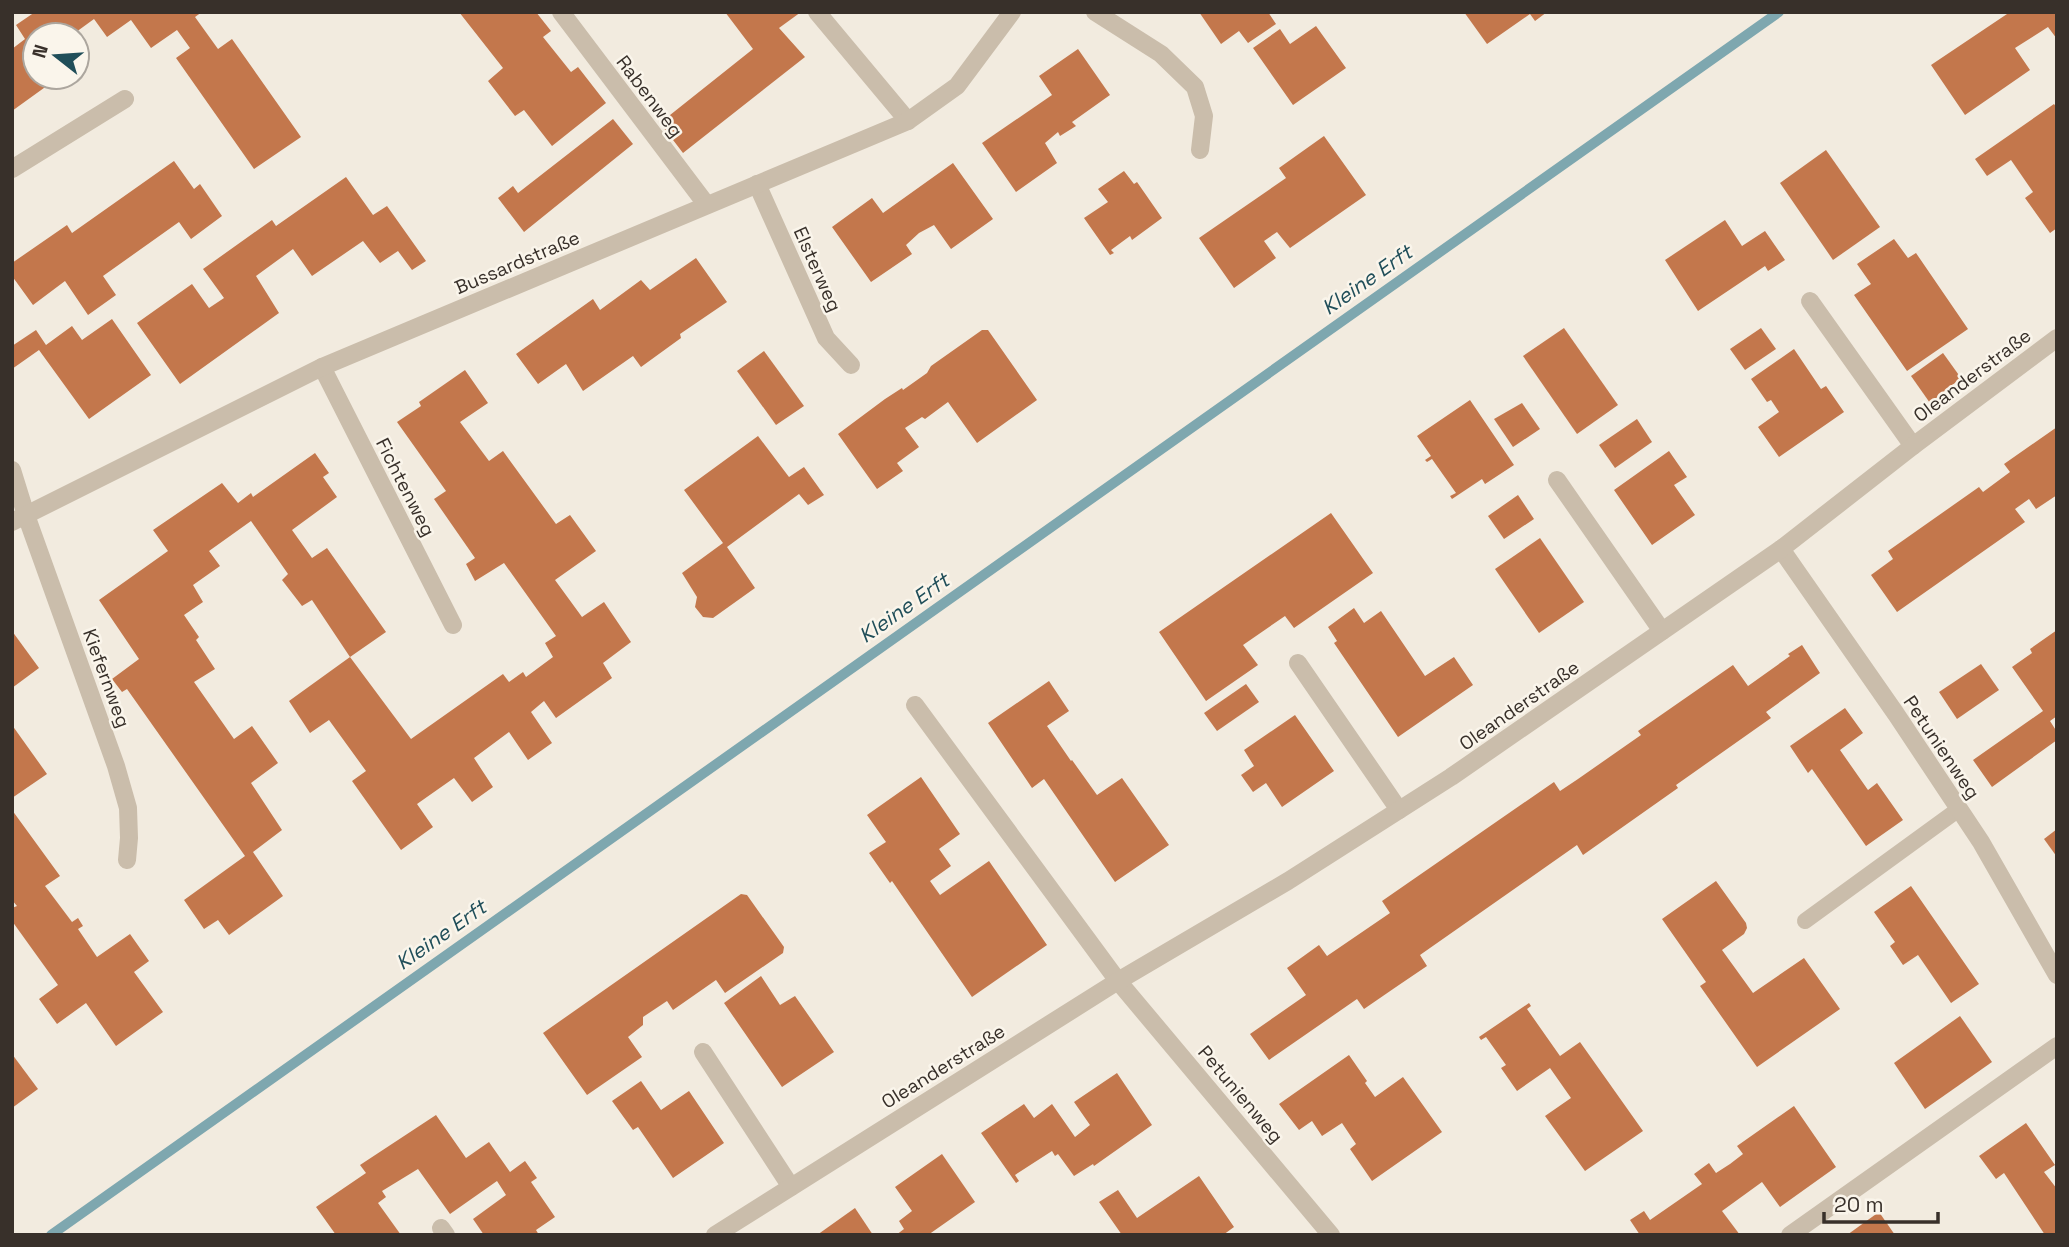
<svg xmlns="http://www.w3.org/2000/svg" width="2069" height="1247" viewBox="0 0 2069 1247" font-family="'Space Grotesk',sans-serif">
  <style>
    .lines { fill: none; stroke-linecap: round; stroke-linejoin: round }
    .stream { stroke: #7ea7af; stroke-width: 10 }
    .building { fill: #c3774c }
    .lane { stroke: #cabdab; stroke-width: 16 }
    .street { stroke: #cabdab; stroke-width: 18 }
    .labels { text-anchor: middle; stroke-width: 5; stroke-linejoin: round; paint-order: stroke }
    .street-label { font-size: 19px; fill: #38302a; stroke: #faf5eb }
    .water-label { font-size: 21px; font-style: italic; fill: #204e59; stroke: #faf5eb }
  </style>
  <rect width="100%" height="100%" fill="#f2ebdf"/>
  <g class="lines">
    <path class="stream" d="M51,1235L1779,12"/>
  </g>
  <g class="building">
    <path d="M35,12H202L195,17L218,49L232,39L301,137L254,169L176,58L190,48L177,30L151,48L131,20L107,37L94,19L72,35H35V77H53L55,80L12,111V49L25,39L16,25Z"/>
    <path d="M459,12H536L551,31L543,37L571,72L578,67L606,103L552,146L524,110L515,116L488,81L503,68Z"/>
    <path d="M725,12H801L779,28L805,57L683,153L660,123L753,49Z"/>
    <path d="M1199,12H1268L1276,24L1248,43L1239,31L1221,44Z"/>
    <path d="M1464,12H1547L1535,21L1530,14L1487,44Z"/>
    <path d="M2010,12H2057V39L2048,27L2015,48L2030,70L1965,115L1931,65Z"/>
    <path d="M1316,26L1346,68L1293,105L1253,48L1280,29L1290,44Z"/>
    <path d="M1078,49L1110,95L1072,122L1076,126L1060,136L1058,132L1045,143L1057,163L1016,192L982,143L1052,95L1039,76Z"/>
    <path d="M2054,104L2057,108V228L2050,233L2025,198L2033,192L2011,160L1987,176L1975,159Z"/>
    <path d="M613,119L633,144L524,232L498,198L513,186L518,193Z"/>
    <path d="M1324,136L1366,195L1290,248L1277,232L1264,241L1276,258L1234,288L1199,238L1286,178L1279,168Z"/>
    <path d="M1826,150L1880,227L1833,260L1780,183Z"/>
    <path d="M174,161L194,189L200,184L222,216L191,239L179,222L103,276L116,295L88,315L65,281L33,305L12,276V263L67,225L72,233Z"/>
    <path d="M953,163L993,219L951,249L934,225L919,233L906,245L912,254L871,282L832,227L872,198L883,213Z"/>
    <path d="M1124,171L1134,184L1137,182L1162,218L1132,240L1130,236L1111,250L1114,253L1110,255L1084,218L1108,202L1098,189Z"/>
    <path d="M346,177L373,215L387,206L426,261L412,270L398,251L380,263L363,241L312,276L293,249L256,276L279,313L180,384L137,323L192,284L209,308L224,298L203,269L272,220L276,226Z"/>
    <path d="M1725,220L1742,246L1765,231L1785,260L1768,271L1765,266L1698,311L1665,260Z"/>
    <path d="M1894,239L1908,258L1916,253L1968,329L1907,371L1854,295L1871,284L1857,264Z"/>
    <path d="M696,258L727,302L680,334L681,338L641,367L633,356L583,391L566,364L538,384L516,354L593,299L600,310L641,280L650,290Z"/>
    <path d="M112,319L151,375L89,419L39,350L12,369V346L36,330L46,345L72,326L82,340Z"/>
    <path d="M1564,328L1618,405L1577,434L1523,356Z"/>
    <path d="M1761,328L1776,349L1745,370L1730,349Z"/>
    <path d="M982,330H988L1037,400L977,443L948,402L925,419L922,417L905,428L919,447L897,463L903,471L877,489L838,434L885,399L902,388L903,390L927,373L931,366Z"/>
    <path d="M1794,349L1821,389L1826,386L1844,412L1779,457L1758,427L1779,412L1771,400L1767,402L1751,379Z"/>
    <path d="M764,351L804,406L776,425L737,371Z"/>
    <path d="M1943,353L1961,378L1930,403L1911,376Z"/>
    <path d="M465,370L488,403L460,422L489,461L503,451L556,524L570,515L596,551L555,580L582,617L604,602L631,642L603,663L612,678L556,718L544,701L531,712L552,743L528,760L509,732L474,758L493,787L472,802L454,778L417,804L433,827L401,850L352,781L366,771L329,720L310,733L289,701L350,657L411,739L503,674L509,682L523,672L526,677L553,657L545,643L556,636L504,563L475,581L466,564L475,558L434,499L446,491L397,422L421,406L419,402Z"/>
    <path d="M1470,400L1514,465L1485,484L1482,479L1452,499L1450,496L1456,493L1432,459L1427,462L1425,460L1431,456L1417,436Z"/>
    <path d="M1522,403L1540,429L1513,447L1494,419Z"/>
    <path d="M1637,419L1652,442L1615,468L1599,445Z"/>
    <path d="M2057,427V495L2036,509L2029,499L2015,509L2025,522L1897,612L1871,575L1893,559L1888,551L1979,487L1983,492L2010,472L2004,464Z"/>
    <path d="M758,436L789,477L804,467L824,495L808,505L799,494L727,547L755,588L713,618L703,617L695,607L697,597L682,573L723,543L684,490Z"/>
    <path d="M1669,451L1687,477L1674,485L1695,515L1652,545L1614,490Z"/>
    <path d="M315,453L329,473L323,477L337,497L292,530L312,558L327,548L386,632L350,657L312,600L302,606L282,580L288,574L251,521L209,551L220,566L193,585L203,602L184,615L199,637L196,640L215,669L194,682L234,739L252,726L278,763L251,783L282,830L253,852L283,896L229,935L218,920L204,929L184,900L245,856L127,689L122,692L112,679L139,659L99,600L168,551L153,530L222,483L238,503L251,493L253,497Z"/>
    <path d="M1518,495L1534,519L1504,539L1488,516Z"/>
    <path d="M1331,513L1373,573L1294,628L1285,616L1243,645L1258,665L1206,701L1159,632Z"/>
    <path d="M1540,538L1584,602L1539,633L1495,569Z"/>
    <path d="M1354,608L1364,623L1381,611L1425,676L1454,657L1473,685L1398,737L1334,643L1337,641L1328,627Z"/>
    <path d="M2057,630V716L2050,721L2057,732V740L1992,787L1973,760L2043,711L2012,667L2032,653L2030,649Z"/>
    <path d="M12,631L39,668L12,688Z"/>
    <path d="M1802,645L1820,673L1766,712L1771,718L1676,785L1678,788L1583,855L1577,845L1420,955L1427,966L1396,987L1364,1009L1357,999L1269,1060L1250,1034L1306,995L1287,968L1319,945L1327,956L1390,913L1382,901L1554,782L1560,791L1578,779L1641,735L1638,731L1733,665L1748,686L1790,656L1788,654Z"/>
    <path d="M1981,664L1999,690L1957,719L1939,692Z"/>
    <path d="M1049,681L1069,711L1047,726L1071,761L1072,760L1097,795L1122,778L1169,845L1115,882L1044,779L1032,788L988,723Z"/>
    <path d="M1246,684L1259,702L1217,731L1204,713Z"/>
    <path d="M1845,708L1863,733L1840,750L1868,790L1877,783L1903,820L1866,846L1812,769L1808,773L1790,746Z"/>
    <path d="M1295,715L1334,771L1282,807L1266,783L1253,792L1241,775L1254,766L1244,750Z"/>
    <path d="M12,725L47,774L12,798Z"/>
    <path d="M921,777L960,834L939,849L951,866L930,881L940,895L989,861L1047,945L972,997L892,881L890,883L869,853L886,842L867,815Z"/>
    <path d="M12,810L60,876L45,886L72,922L78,918L83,926L78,929L97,957L130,934L149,961L134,972L163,1012L116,1046L86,1003L57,1024L39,999L58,985L12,921V908L17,906L12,900Z"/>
    <path d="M2057,829V857L2044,839Z"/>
    <path d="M1716,881L1746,923L1747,928L1744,934L1722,950L1753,993L1804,958L1840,1009L1757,1067L1700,986L1706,982L1662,919Z"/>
    <path d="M1911,886L1979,984L1951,1003L1918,955L1903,965L1890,946L1895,942L1874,912Z"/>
    <path d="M741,894L747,895L784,947L783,953L725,993L716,980L673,1010L667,1001L643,1017V1025L628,1037L642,1057L587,1095L543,1033Z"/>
    <path d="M761,976L780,1005L795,996L834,1052L782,1087L724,1003Z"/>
    <path d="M1529,1003L1531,1006L1527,1009L1560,1056L1580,1042L1643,1131L1585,1171L1545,1116L1571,1098L1550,1068L1517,1091L1501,1068L1506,1065L1486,1037L1481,1040L1479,1037Z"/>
    <path d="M1960,1016L1992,1062L1925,1109L1894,1063Z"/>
    <path d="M12,1054L38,1089L12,1108Z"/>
    <path d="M1349,1055L1367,1081L1365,1083L1375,1097L1403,1077L1442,1132L1372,1181L1350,1149L1356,1144L1342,1123L1322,1136L1312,1121L1299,1130L1279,1104Z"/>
    <path d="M1117,1073L1152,1125L1094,1166L1093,1164L1074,1176L1058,1154L1055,1156L1052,1151L1015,1175L1019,1181L1016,1183L981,1133L1024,1104L1034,1118L1052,1104L1075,1137L1090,1125L1074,1102Z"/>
    <path d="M641,1081L661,1110L689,1091L724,1143L673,1178L638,1127L633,1130L612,1101Z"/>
    <path d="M1794,1106L1836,1167L1780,1207L1762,1182L1722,1211L1740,1235H1640L1630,1220L1644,1211L1650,1220L1702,1184L1694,1174L1709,1163L1716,1173L1730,1164L1743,1154L1737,1146Z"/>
    <path d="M436,1115L466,1158L489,1142L510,1172L525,1161L537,1178L531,1182L555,1217L536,1230L539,1235H484L473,1219L506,1195L497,1181L450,1214L418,1169L382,1191L386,1197L378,1203L401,1235H336L316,1207L366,1173L360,1165Z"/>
    <path d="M2026,1123L2055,1165L2044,1172L2057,1189V1235H2045L2004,1173L1996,1179L1979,1156Z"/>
    <path d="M942,1154L975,1202L928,1235H896L904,1229L899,1221L912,1211L895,1187Z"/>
    <path d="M1199,1176L1234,1227L1223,1235H1122L1099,1202L1118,1190L1137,1218Z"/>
    <path d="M855,1208L873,1235H817Z"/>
    <path d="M1879,1212L1895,1235H1847L1865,1222Z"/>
  </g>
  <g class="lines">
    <path class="lane" d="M1805,921L1959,809"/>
    <g class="street">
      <path d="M561,12L706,204"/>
      <path d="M817,12L908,121"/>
      <path d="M1095,12L1161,54L1195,87L1204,116L1200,150"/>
      <path d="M12,169L125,99"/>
      <path d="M757,184L826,338L851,365"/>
      <path d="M1810,301L1913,446"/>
      <path d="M322,367L453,625"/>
      <path d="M12,470L26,515L116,766L128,808L129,838L127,860"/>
      <path d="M1557,480L1662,631"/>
      <path d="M12,522L322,367L908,121L957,86L1012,12"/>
      <path d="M1781,549L1896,714L1981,842L2057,975"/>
      <path d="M1298,663L1399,810"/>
      <path d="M915,705L1118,981L1331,1235"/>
      <path d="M703,1052L791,1187"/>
      <path d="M441,1228L446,1235"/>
      <path d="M715,1235L1118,981L1288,881L1451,777L1781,549L1913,446L2057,338"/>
      <path d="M1790,1235L2057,1046"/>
    </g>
  </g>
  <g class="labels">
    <g class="street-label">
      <text transform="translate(650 96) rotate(53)" y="7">Rabenweg</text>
      <text transform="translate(517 262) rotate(-23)" y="7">Bussardstraße</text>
      <text transform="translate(818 269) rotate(66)" y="7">Elsterweg</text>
      <text transform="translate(1972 375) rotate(-37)" y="7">Oleanderstraße</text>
      <text transform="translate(406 487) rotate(63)" y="7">Fichtenweg</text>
      <text transform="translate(107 678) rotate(70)" y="7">Kiefernweg</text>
      <text transform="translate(1519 705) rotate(-35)" y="7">Oleanderstraße</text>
      <text transform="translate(1942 747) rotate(56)" y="7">Petunienweg</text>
      <text transform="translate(943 1066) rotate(-32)" y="7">Oleanderstraße</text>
      <text transform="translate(1241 1094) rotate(50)" y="7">Petunienweg</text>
    </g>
    <g class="water-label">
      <text transform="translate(1367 280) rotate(-35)" y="7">Kleine Erft</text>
      <text transform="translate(904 608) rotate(-35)" y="7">Kleine Erft</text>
      <text transform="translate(441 935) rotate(-35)" y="7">Kleine Erft</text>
    </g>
  </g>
  <rect width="2069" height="1247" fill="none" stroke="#38302a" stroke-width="28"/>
  <g transform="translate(56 56) rotate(287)"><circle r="33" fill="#faf5eb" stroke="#aca69e" stroke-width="2"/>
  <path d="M0-5L12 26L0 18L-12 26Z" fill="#204e59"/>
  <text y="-10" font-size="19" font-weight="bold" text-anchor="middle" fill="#38302a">N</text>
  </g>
  <path d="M1824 1212v10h114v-10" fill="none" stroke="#38302a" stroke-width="3.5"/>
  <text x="1834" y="1212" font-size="21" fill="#38302a" stroke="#faf5eb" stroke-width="5" paint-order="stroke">20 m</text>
</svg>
